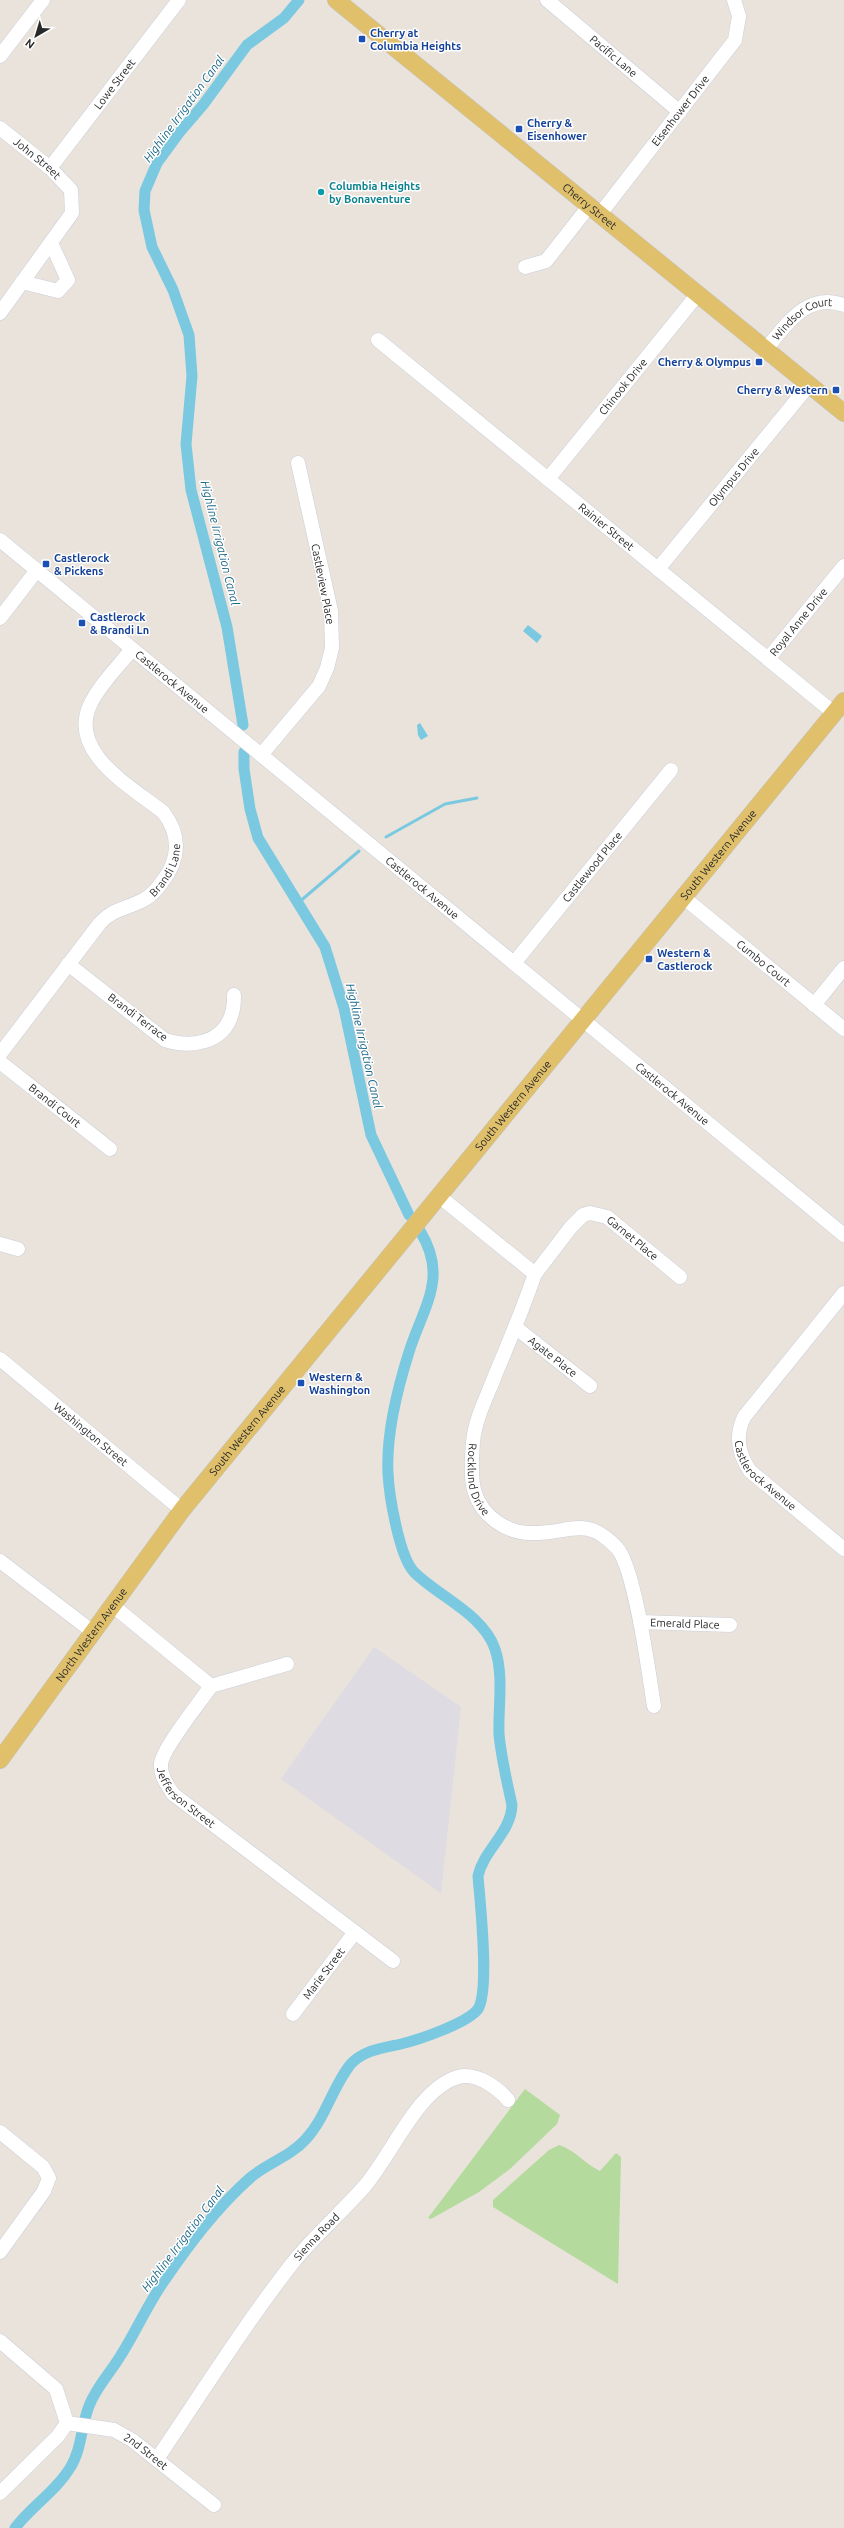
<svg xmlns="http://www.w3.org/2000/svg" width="844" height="2528" viewBox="0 0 844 2528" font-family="Ubuntu,sans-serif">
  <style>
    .industrial { fill: #dedce2 }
    .green { fill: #b5da9e }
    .water { fill: #7ac9e0 }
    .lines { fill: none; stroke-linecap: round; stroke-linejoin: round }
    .stream { stroke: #7ac9e0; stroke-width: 3 }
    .canal { stroke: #7ac9e0; stroke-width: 11 }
    .minor-casing { stroke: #cbced9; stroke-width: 15 }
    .major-casing { stroke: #c3c3c3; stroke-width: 18 }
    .minor { stroke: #fff; stroke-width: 14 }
    .major { stroke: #e0c06a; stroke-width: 17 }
    .transit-dot { fill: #1a4fb4; stroke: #fff; stroke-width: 1.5 }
    .culture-dot { fill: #0f9aa8; stroke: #fff; stroke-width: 1.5 }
    .labels { text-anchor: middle; stroke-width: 3; stroke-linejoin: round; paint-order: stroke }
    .transit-label { font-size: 11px; font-weight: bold; fill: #164399; stroke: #fff; text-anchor: start }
    .street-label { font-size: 11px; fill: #292929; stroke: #fff }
    .culture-label { font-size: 11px; font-weight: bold; fill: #0d838f; stroke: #fff; text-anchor: start }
    .water-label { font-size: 12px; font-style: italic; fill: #1c6889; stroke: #fff }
  </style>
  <rect width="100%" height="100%" fill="#e9e3dc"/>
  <path class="industrial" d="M374,1647L461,1707L441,1893L281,1779Z"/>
  <g class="green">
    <path d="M525,2089L560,2115L557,2124L510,2169L479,2192L431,2219L428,2218Z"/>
    <path d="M559,2145C575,2150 585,2164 600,2171L616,2153L621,2157L618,2284L493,2207V2200L549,2150Z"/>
  </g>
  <g class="water">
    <path d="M528,625L542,636L537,643L523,631Z"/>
    <path d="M420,723L428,736L421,740L418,735L417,725Z"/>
  </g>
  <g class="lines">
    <g class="stream">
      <path d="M386,837L445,804L477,798"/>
      <path d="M298,903L359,851"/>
    </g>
    <g class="canal">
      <path d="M243,725L227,627L191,490L186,444L192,376L189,335L173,290L152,247L144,210L145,191L157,163L179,133L203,105L247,45L284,18L299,0"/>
      <path d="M244,752V769L250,809L258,838L325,947L344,1008L371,1135L409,1215"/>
      <path d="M15,2528C32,2506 56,2491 70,2468C82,2449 81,2426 89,2406C96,2387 111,2372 121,2355C136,2331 148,2304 164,2281C189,2245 217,2207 250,2178C267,2163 290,2157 306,2139C326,2117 332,2088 350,2065C363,2050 383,2048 401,2044C418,2040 468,2023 478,2009C490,1990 480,1902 478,1876C484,1849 511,1833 512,1805C507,1782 501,1757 499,1734C498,1706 504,1676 495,1649C483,1614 439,1597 414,1572C399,1556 389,1495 388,1473C386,1433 397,1390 409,1352C423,1307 449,1278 420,1231"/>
    </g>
    <g class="minor-casing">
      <g id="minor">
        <path id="s1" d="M547,0L680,112"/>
        <path d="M0,56L43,0"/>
        <path id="s2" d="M0,128L50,168L71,190L72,213L0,313"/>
        <path id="s3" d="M50,168L179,0"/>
        <path id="s4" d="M600,214L735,40L739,16L734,0"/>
        <path d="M525,267L546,261L590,205"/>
        <path d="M22,282L58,291L68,280L51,243"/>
        <path id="s5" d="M378,340L834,713"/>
        <path id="s6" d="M766,349C787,324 807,292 844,305"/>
        <path id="s7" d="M548,479L698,294"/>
        <path id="s8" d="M0,540L844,1235"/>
        <path id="s9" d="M658,569L809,385"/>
        <path d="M0,618L37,570"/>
        <path id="s10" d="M768,659L844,566"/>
        <path d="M261,755L319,686L327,668L332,648L331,611L298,463"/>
        <path id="s11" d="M683,897L844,1029"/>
        <path id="s12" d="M514,963L671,770"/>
        <path d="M68,964L165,1040C190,1048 224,1044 232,1013C234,1007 234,1001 234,995"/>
        <path d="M814,1005L844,968"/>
        <path id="s13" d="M0,1054L100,923C115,907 128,909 145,899C152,895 158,888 162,882C180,859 181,835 163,812C132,787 68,753 90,705C99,685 119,666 132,649"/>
        <path id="s14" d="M0,1062L110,1149"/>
        <path id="s15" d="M439,1196L535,1274C523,1308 510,1340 496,1373C488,1395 475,1418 473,1442C472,1456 470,1479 475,1493C482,1516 507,1533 530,1533C567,1535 585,1513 617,1548C635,1568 649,1675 654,1706"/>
        <path d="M0,1244L18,1249"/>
        <path id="s16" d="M535,1274L571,1227L583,1215L590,1213L607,1217L680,1277"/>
        <path id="s17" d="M844,1293L744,1417C735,1436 738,1453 750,1471L844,1549"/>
        <path id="s18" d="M515,1327L590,1386"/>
        <path id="s19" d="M0,1359L182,1510"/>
        <path d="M0,1561L93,1632"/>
        <path d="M112,1605L211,1686"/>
        <path id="s20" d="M640,1622L730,1625"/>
        <path id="s21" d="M211,1686C201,1701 162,1749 161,1764C160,1775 167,1785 173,1794L393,1961"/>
        <path d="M211,1686L287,1664"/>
        <path id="s22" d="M293,2014L355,1932"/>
        <path d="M0,2132L43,2167L49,2178L44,2191L0,2252"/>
        <path d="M0,2341L56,2389L67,2423L58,2436L0,2493"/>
        <path id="s23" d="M67,2423L114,2430L132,2440L214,2505"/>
        <path id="s24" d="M157,2459C201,2394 243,2327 291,2265C313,2237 340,2214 363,2188C391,2157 417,2089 458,2077C476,2072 497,2087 508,2100"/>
      </g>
    </g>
    <g class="major-casing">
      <g id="major">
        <path id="s25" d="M336,0L844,413"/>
        <path id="s26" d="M0,1760L182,1510L844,701"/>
      </g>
    </g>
    <use href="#minor" class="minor"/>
    <use href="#major" class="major"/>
  </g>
  <g class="transit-dot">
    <rect x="358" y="35" width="8" height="8" rx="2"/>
    <rect x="515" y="125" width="8" height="8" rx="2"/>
    <rect x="755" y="358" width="8" height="8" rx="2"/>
    <rect x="832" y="386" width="8" height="8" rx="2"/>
    <rect x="42" y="560" width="8" height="8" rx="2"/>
    <rect x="78" y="619" width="8" height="8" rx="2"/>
    <rect x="645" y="955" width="8" height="8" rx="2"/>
    <rect x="297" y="1379" width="8" height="8" rx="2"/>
  </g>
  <circle class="culture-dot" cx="321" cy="192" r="4"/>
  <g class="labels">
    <g class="transit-label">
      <text x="370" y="37">Cherry at<tspan x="370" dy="13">Columbia Heights</tspan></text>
      <text x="527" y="127">Cherry &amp;<tspan x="527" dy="13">Eisenhower</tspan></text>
      <text x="751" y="366" text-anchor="end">Cherry &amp; Olympus</text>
      <text x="828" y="394" text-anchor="end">Cherry &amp; Western</text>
      <text x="54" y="562">Castlerock<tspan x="54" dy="13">&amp; Pickens</tspan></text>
      <text x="90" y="621">Castlerock<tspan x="90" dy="13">&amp; Brandi Ln</tspan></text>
      <text x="657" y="957">Western &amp;<tspan x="657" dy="13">Castlerock</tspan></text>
      <text x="309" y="1381">Western &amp;<tspan x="309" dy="13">Washington</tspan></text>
    </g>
    <g class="street-label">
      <text dy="4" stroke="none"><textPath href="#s1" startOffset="87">Pacific Lane</textPath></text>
      <text dy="4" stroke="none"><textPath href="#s3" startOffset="106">Lowe Street</textPath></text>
      <text dy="4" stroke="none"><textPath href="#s4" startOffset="131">Eisenhower Drive</textPath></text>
      <text dy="4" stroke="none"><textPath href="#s2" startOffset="48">John Street</textPath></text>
      <text dy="4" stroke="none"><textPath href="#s25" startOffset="327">Cherry Street</textPath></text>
      <text dy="4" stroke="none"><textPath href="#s6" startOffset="49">Windsor Court</textPath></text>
      <text dy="4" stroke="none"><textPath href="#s7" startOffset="119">Chinook Drive</textPath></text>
      <text dy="4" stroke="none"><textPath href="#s9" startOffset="119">Olympus Drive</textPath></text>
      <text dy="4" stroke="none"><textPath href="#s5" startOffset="295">Rainier Street</textPath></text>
      <text transform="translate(323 584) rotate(79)" y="4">Castleview Place</text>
      <text dy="4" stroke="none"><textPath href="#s10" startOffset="48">Royal Anne Drive</textPath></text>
      <text dy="4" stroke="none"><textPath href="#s8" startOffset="223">Castlerock Avenue</textPath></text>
      <text dy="4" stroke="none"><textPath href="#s26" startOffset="1156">South Western Avenue</textPath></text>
      <text dy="4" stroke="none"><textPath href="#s12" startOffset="124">Castlewood Place</textPath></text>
      <text dy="4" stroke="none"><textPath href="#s13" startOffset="253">Brandi Lane</textPath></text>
      <text dy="4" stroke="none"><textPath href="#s8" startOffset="547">Castlerock Avenue</textPath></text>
      <text dy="4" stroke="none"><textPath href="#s11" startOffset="104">Cumbo Court</textPath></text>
      <text transform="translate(138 1017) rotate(37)" y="4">Brandi Terrace</text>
      <text dy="4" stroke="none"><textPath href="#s8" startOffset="871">Castlerock Avenue</textPath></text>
      <text dy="4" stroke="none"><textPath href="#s14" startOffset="70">Brandi Court</textPath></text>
      <text dy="4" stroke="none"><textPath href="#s26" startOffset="832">South Western Avenue</textPath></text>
      <text dy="4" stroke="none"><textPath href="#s16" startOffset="134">Garnet Place</textPath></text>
      <text dy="4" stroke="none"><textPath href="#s18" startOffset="48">Agate Place</textPath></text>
      <text dy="4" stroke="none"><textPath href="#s26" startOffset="412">South Western Avenue</textPath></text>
      <text dy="4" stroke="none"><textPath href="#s19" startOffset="118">Washington Street</textPath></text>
      <text dy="4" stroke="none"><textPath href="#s17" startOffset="229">Castlerock Avenue</textPath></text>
      <text dy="4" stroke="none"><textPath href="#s15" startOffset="342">Rocklund Drive</textPath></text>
      <text dy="4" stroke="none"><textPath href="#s20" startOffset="45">Emerald Place</textPath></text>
      <text dy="4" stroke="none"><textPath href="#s26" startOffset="155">North Western Avenue</textPath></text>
      <text dy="4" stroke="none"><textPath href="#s21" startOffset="137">Jefferson Street</textPath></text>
      <text dy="4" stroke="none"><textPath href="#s22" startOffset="51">Marie Street</textPath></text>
      <text dy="4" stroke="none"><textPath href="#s24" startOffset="274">Sienna Road</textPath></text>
      <text dy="4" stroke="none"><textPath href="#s23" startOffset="86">2nd Street</textPath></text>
    </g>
    <g class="culture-label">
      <text x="329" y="190">Columbia Heights<tspan x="329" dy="13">by Bonaventure</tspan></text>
    </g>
    <g class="water-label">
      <text transform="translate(184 109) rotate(-54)" y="4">Highline Irrigation Canal</text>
      <text transform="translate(220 543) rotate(76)" y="4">Highline Irrigation Canal</text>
      <text transform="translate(364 1046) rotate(77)" y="4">Highline Irrigation Canal</text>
      <text transform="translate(183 2239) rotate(-53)" y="4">Highline Irrigation Canal</text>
    </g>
  </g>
  <g transform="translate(36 36) rotate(218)" stroke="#ffffff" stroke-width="3" paint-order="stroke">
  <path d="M0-3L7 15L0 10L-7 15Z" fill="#292929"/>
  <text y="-6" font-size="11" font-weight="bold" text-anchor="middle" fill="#292929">N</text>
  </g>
</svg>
